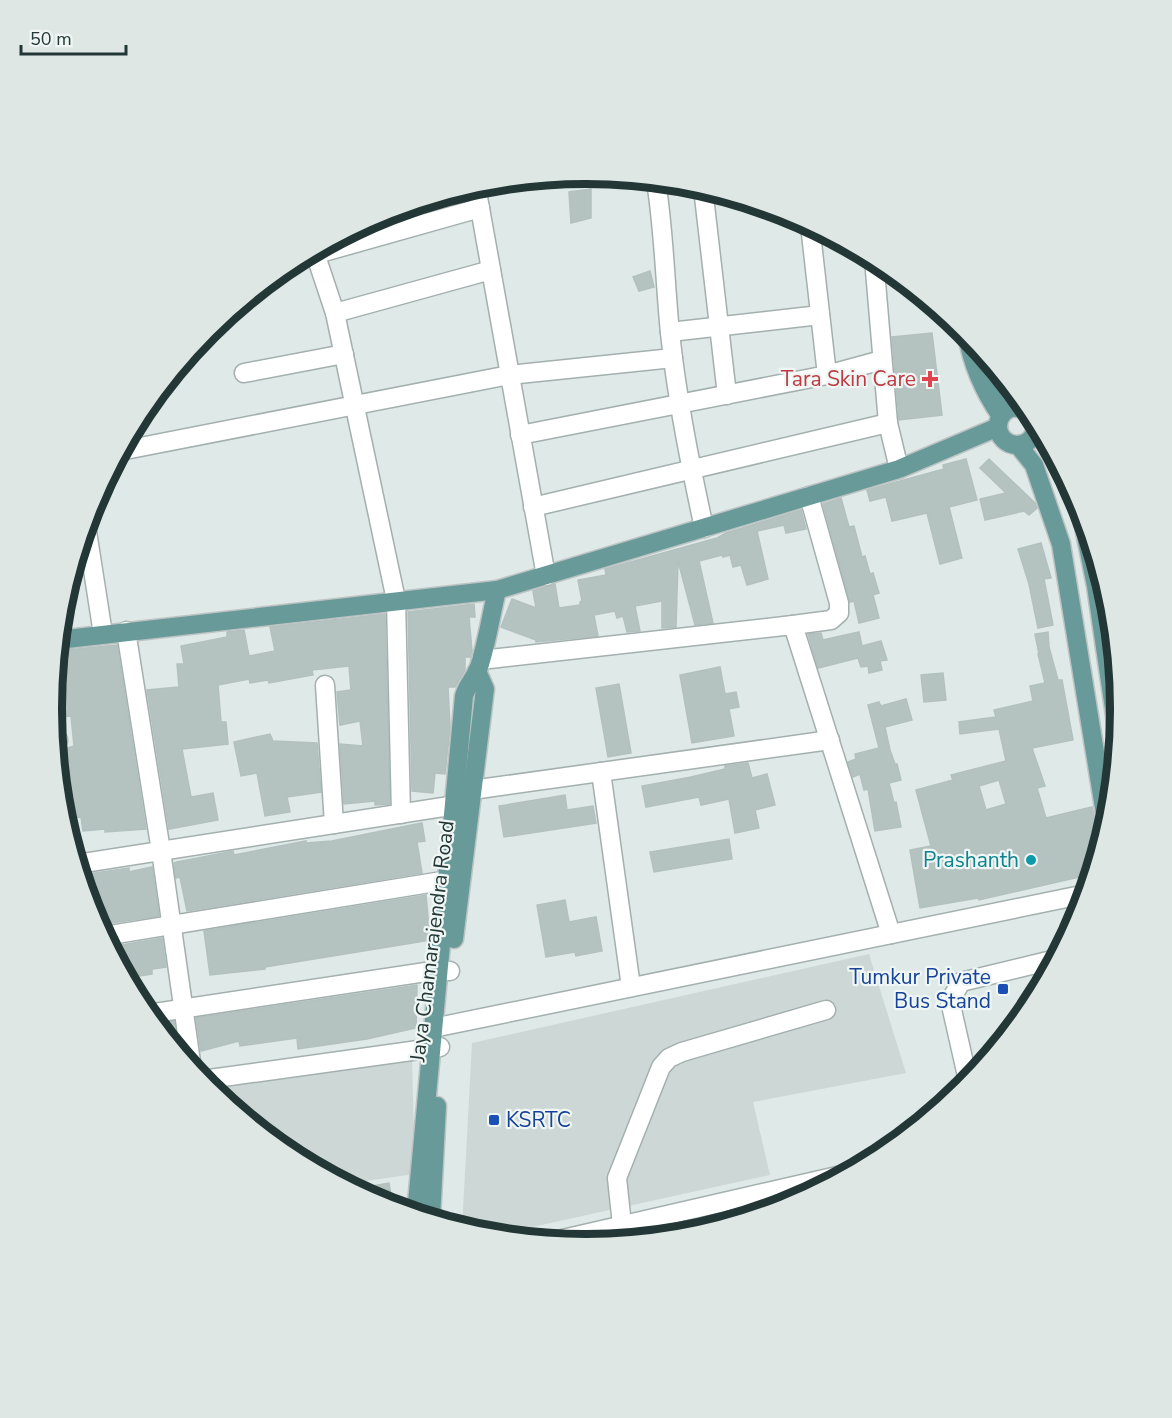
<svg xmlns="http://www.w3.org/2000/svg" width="1172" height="1418" viewBox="0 0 1172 1418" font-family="'Nunito Sans',sans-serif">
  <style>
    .built { fill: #cdd8d6 }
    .building { fill: #b5c3c0; stroke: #b2c1bf; stroke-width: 1.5; fill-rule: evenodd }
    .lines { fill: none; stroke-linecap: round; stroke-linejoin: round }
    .minor-casing { stroke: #a3b0ae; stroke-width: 21 }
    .major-casing { stroke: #bdc3c3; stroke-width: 21 }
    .minor { stroke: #fff; stroke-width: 18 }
    .major { stroke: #689a9a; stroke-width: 18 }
    .health-dot { fill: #e0444e; stroke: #eff6f4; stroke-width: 2 }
    .culture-dot { fill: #0f9aa8; stroke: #eff6f4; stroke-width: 2 }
    .transit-dot { fill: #1a4fb4; stroke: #eff6f4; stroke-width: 2 }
    .labels { text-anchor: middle; stroke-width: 4.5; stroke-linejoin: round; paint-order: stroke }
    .health-label { font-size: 21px; fill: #be3a42; stroke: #eff6f4; text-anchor: end }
    .culture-label { font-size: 21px; fill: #0d838f; stroke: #eff6f4; text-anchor: end }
    .street-label { font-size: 21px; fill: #223736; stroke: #eff6f4 }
    .transit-label { font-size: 21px; fill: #164399; stroke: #eff6f4; text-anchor: end }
    .rim { fill: none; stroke: #223736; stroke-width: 8 }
  </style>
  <rect width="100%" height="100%" fill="#dfe9e7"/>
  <g class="built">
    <path d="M869,954L906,1073L753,1102L770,1175L495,1235L481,1234L462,1228L472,1043Z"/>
    <path d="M412,1059L415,1174L345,1184L288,1154L210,1089Z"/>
    <path d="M808,1194L790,1203L690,1234L586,1244L576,1243Z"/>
  </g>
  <g class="building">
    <path d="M591,189V218L571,223L569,192Z"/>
    <path d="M650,271L654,287L639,291L633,277Z"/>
    <path d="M932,333L942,415L899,420L892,337Z"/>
    <path d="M966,459L977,500L949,507L962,558L940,564L927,513L892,521L886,497L870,501L867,490L944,469L943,465Z"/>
    <path d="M989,459L1035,503L1037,508L1029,515L1024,511L985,520L980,499L1006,493L980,468Z"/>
    <path d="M841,498L849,527L854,526L862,557L865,556L870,574L873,573L879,593L873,595L879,618L859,623L854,601L850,602L823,504Z"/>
    <path d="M801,510L806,529L786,533L784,525L757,531L768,579L747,585L741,565L733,567L730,555L723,557L722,555L699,561L713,623L695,625L678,561L676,627L662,628V601L635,606L640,631L627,632L623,616L617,618L615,611L594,615L598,636L536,642V640L501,627L512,599L536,608L533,591L555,584L559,608L580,605V602L582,601L578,580L606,575L605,569L717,538L726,533Z"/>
    <path d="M1041,543L1051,578L1044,579L1053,625L1038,628L1029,584L1018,549Z"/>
    <path d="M474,604L475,617H469L472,651L470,657H465V670L455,687H448L450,727L445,774L435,773L433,793L412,791L408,612Z"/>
    <path d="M385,614L390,804L375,805V801L344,804L340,744L363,746L360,721L340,725L337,692L351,690L349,666L312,670L313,675L269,683L268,680L250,683L249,679L218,685L221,722H226L228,744L182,749L191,797L213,793L218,820L169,829L147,690L179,687L177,664H184L181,646L227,637V632L244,630L249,656L275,651L270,627Z"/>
    <path d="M859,632L862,646L881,641L887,660L880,661L882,670L869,673L868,666L861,667L858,658L818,668L808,634L821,633L823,640Z"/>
    <path d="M1048,632L1049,647L1058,680H1062L1073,740L1032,748L1045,786L1037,788L1046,818L1092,807L1101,846L1092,874L979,900L978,898L920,908L910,850L931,846L916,790L953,780L951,775L1006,761L999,729L960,734L959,722L996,717L994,710L1033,701L1030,686L1045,683L1038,654H1039L1035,634ZM999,780L1006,804L986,810L979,786Z"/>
    <path d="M117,645L146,829L105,832V829L83,831L81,817L63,819L61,813L55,752L74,746L71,716L53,718L51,704L57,651Z"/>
    <path d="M720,667L725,694L736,692L739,707L729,709L734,736L692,743L680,675Z"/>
    <path d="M943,673L946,700L924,702L921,675Z"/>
    <path d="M619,684L631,753L608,757L596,688Z"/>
    <path d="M906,699L912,720L885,727L890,750L895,764H897L901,780L889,783L894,803L896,802L901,827L875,831L868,789L864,790L860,774L853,777L848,762L856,759L855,754L879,748L868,705L879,702L881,706Z"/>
    <path d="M270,734L273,741L317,743L321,792L287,797L290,812L265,816L257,773L241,776L234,742Z"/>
    <path d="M748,763L752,778L767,774L775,805L755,810L759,828L735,833L729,799L701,805L699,797L646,807L642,786L691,777L725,769V766Z"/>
    <path d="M565,795L567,810L593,806L596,823L504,837L499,806Z"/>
    <path d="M422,823L425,841L417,842L422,873L187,911L180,877L176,878L174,863L177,862L233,851L234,855L306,841V843L332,841Z"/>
    <path d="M729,839L732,859L654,872L650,852Z"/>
    <path d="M152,867L159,916L98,925L92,913L80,875L129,868V872Z"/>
    <path d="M426,895L430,940L265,967V969L210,975L204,931Z"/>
    <path d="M565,900L569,922L596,917L602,951L576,956L575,952L546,957L537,905Z"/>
    <path d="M162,938L166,967L152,969V974L126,978L109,947Z"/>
    <path d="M417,985L416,1028L367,1039L298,1049L297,1038L240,1046L239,1041L201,1051L196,1018Z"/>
    <path d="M174,1021L178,1051L156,1024Z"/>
    <path d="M389,1183L393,1207L381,1203L354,1189Z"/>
  </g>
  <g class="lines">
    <g class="minor-casing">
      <g id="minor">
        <path d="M656,181C664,231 665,282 670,333C677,399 690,463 704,528"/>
        <path d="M476,186L546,576"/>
        <path d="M703,188L727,395"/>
        <path d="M810,225L827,375"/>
        <path d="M314,250L335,313L396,600L401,814"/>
        <path d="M299,259L480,208"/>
        <path d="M874,259L888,423L899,469"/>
        <path d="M335,313L491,270"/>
        <path d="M670,332L820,315"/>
        <path d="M244,373L344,354"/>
        <path d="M1028,411V409"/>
        <path d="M520,435L827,375L882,360"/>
        <path d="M120,451L509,375L673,358"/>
        <path d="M533,507L888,423"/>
        <path d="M86,525L103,634"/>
        <path d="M793,625L831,620L839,613V603L809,496"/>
        <path d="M126,631L161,851L192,1069"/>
        <path d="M481,660L793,625L891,934"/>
        <path d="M325,685L334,824"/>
        <path d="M54,741L58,740"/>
        <path d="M601,772L631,987"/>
        <path d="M472,790L830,740"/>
        <path d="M77,864L469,803"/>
        <path d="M104,936L448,880"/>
        <path d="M148,1014L439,970L450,971"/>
        <path d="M433,1028L1086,894"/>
        <path d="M202,1080L440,1047"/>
        <path d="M966,1085L967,1076L950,1001L961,982L1056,959"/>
        <path d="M622,1225L617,1178L661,1067L669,1058L682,1052L826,1010"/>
        <path d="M554,1241L846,1174"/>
      </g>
    </g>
    <g class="major-casing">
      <g id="major">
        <path d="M967,334C972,365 983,390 1001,416"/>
        <path d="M989,361L995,375L1017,408"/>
        <circle cx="1017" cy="426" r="19"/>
        <path d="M1035,431L1051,450"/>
        <path d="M1018,445L1034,465L1061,544L1107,826"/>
        <path d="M1079,502L1096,586L1118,736"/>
        <path d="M58,640L497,590L899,469L998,427"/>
        <path d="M454,939L485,689L477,671"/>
        <path d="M416,1214L464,696C467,685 475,678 479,667C487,643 491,615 497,590"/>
        <path d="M431,1218L437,1106"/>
      </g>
    </g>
    <use href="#minor" class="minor"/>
    <use href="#major" class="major"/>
  </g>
  <path class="health-dot" d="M927 370h6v6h6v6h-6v6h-6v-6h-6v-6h6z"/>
  <circle class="culture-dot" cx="1031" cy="860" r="6"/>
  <g class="transit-dot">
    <rect x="997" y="983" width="12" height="12" rx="3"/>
    <rect x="488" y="1114" width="12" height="12" rx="3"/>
  </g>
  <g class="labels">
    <g class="health-label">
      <text x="916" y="386">Tara Skin Care</text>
    </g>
    <g class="culture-label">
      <text x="1019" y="867">Prashanth</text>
    </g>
    <g class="street-label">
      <text transform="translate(432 941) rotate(-83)" y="7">Jaya Chamarajendra Road</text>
    </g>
    <g class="transit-label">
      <text x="991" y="984">Tumkur Private<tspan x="991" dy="24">Bus Stand</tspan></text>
      <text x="506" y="1127" text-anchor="start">KSRTC</text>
    </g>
  </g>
  <path d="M0 0H1172V1418H0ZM586 184H586A524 524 0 0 1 1110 708V710A524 524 0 0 1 586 1234H586A524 524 0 0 1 62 710V708A524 524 0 0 1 586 184Z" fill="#dfe7e5" fill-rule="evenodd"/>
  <path class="rim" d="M586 184H586A524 524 0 0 1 1110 708V710A524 524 0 0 1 586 1234H586A524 524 0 0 1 62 710V708A524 524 0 0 1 586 184Z"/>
  <path d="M21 45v9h105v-9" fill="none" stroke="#223736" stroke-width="3"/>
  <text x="30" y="45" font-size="18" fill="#223736" stroke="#eff6f4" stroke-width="4.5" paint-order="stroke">50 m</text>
</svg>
